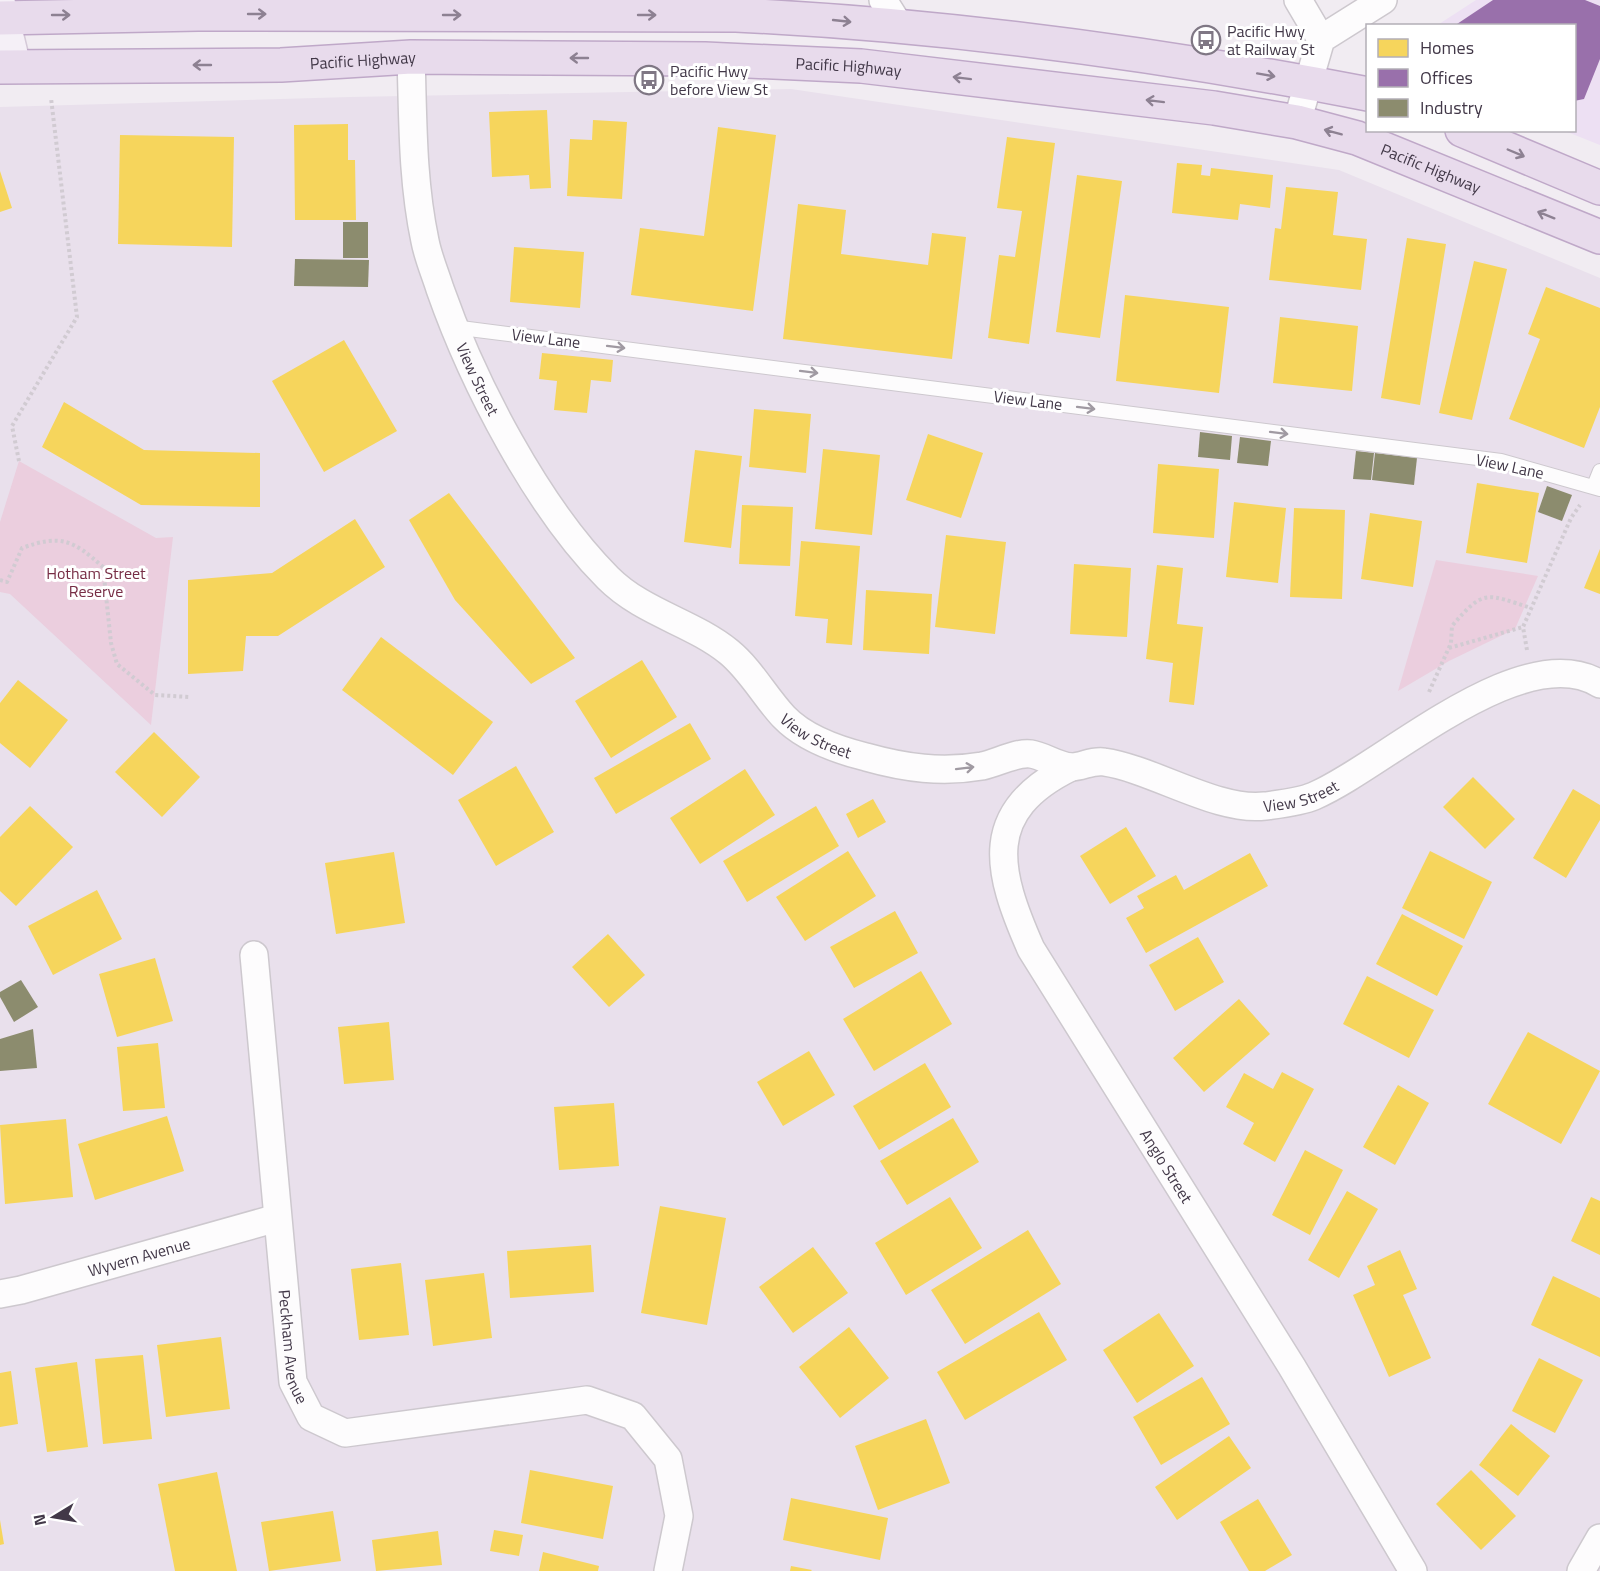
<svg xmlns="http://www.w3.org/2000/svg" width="1600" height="1571" viewBox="0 0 1600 1571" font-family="'Titillium Web',sans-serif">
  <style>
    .residential { fill: #e9e0ec }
    .commercial { fill: #ede0f3 }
    .green { fill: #ebcede }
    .homes { fill: #f6d55c }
    .offices { fill: #9970ab }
    .industry { fill: #8c8c6e }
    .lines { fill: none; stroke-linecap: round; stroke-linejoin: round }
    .lane-casing { stroke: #cdc8ce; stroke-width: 16 }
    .street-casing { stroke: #cdc8ce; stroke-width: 30 }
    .secondary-casing { stroke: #d5cad8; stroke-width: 36 }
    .highway-casing { stroke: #bfa8c8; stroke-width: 36 }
    .path { stroke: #d1cbd2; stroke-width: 4; stroke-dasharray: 3 3; stroke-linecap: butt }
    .lane { stroke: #fdfcfd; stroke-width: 14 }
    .street { stroke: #fdfcfd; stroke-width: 27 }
    .secondary { stroke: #f5f0f7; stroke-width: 33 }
    .highway { stroke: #e8dbec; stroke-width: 33 }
    .oneway { stroke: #8d8192 }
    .oneway2 { stroke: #a09aa2 }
    .labels { text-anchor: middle; stroke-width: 6; stroke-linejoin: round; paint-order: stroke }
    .poi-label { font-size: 16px; fill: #423848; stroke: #fff; text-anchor: start }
    .street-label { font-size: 16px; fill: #423848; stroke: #fff }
    .park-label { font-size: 16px; fill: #772d45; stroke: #fff }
  </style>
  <rect width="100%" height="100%" fill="#f1ecf2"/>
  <path class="residential" d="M791,89L1339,170L1600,278V1571H0V107L350,97Z"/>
  <path class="commercial" d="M1476,0H1600V145L1565,131L1574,130V26H1436Z"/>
  <g class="green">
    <path d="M19,461L156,538L173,537L151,725L10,594L0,592V522Z"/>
    <path d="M1436,560L1538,576L1515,629L1449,661L1398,691Z"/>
  </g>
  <g class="homes">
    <path d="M547,110L551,188L530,189L529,175L492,177L489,112Z"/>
    <path d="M593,120L627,122L622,199L567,196L570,139L592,140Z"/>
    <path d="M348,124V160H355L356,220H295L294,125Z"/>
    <path d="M718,127L776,135L753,311L631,295L640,228L704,236Z"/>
    <path d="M120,135L234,137L232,247L118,244Z"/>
    <path d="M1007,137L1055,143L1029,344L988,338L999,255L1015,257L1022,211L997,208Z"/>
    <path d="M1177,163L1202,165L1201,175L1210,176L1211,168L1273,175L1270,208L1240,204L1238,220L1172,213Z"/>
    <path d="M0,171L12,208L0,212Z"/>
    <path d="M1077,175L1122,181L1100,338L1056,332Z"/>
    <path d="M1286,187L1338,192L1333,235L1367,239L1361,290L1269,280L1275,228L1281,229Z"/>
    <path d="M798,204L846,210L841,254L928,265L932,233L966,237L952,359L783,339Z"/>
    <path d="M1407,238L1446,244L1420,405L1381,398Z"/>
    <path d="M514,247L584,252L580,308L510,302Z"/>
    <path d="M1474,261L1507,269L1472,420L1439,413Z"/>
    <path d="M1546,287L1600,308V407L1584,448L1509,419L1540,339L1528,334Z"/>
    <path d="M1125,295L1229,307L1219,393L1116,381Z"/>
    <path d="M1280,317L1358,326L1352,391L1273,383Z"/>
    <path d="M344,340L397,431L324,472L272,381Z"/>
    <path d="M542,353L613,360L611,382L591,380L587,413L554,410L557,381L539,379Z"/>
    <path d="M64,402L144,450L260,453V507L141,505L42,447Z"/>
    <path d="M754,409L811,414L806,473L749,467Z"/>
    <path d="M928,434L983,453L961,518L906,500Z"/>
    <path d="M823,449L880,455L872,535L815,529Z"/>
    <path d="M695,450L742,456L731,548L684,542Z"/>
    <path d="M1158,464L1219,469L1214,538L1153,533Z"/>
    <path d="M1477,483L1539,493L1527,563L1466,553Z"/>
    <path d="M449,493L575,658L531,684L455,600L409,520Z"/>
    <path d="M1234,502L1286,508L1278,583L1226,577Z"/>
    <path d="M742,505L793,507L790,566L739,564Z"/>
    <path d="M1294,508L1345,510L1342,599L1290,597Z"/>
    <path d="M1370,513L1422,521L1413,587L1361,579Z"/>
    <path d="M355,519L385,567L278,636H246L243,671L188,674V580L272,573Z"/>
    <path d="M946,535L1006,542L995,634L935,627Z"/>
    <path d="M801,541L860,546L852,645L826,643L828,619L795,616Z"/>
    <path d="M1600,549V594L1584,588Z"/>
    <path d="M1074,564L1131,568L1127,637L1070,634Z"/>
    <path d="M1157,565L1183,568L1177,624L1203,627L1194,705L1169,702L1173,663L1146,659Z"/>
    <path d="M866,590L932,594L929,654L863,650Z"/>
    <path d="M381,637L493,722L453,775L342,690Z"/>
    <path d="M642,660L677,717L611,758L575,701Z"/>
    <path d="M18,680L68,720L30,768L0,743V703Z"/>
    <path d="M690,723L711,759L616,814L594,778Z"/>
    <path d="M154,732L200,777L162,817L115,772Z"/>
    <path d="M516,766L554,832L496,866L458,800Z"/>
    <path d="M745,769L775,815L700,864L670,818Z"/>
    <path d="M1473,777L1515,819L1485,849L1443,807Z"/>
    <path d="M1573,789L1600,805V820L1566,878L1533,858Z"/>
    <path d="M873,799L886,822L858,838L846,814Z"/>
    <path d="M30,806L73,847L16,906L0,891V837Z"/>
    <path d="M816,806L839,846L747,902L723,861Z"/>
    <path d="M1126,827L1156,876L1110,904L1080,856Z"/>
    <path d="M848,851L876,896L805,941L776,897Z"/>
    <path d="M1430,851L1492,882L1464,939L1402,908Z"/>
    <path d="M394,852L405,923L336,934L325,863Z"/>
    <path d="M1250,853L1268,886L1146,953L1126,918L1144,908L1137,896L1176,875L1184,890Z"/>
    <path d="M97,890L122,939L53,975L28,926Z"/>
    <path d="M895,911L918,953L854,988L830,947Z"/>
    <path d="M1402,914L1463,946L1437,996L1376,964Z"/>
    <path d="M608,934L645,975L609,1007L572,967Z"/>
    <path d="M1198,937L1224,982L1175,1011L1149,965Z"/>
    <path d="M155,958L173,1021L117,1037L99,974Z"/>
    <path d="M921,971L952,1024L874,1071L843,1019Z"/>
    <path d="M1367,976L1434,1010L1409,1058L1343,1024Z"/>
    <path d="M1239,999L1270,1034L1204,1092L1173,1058Z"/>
    <path d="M389,1022L394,1080L344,1084L338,1027Z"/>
    <path d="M1528,1032L1600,1071L1561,1144L1488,1104Z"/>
    <path d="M158,1043L165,1108L123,1111L117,1047Z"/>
    <path d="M809,1051L835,1095L783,1126L757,1082Z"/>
    <path d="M925,1063L951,1107L879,1150L853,1106Z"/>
    <path d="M1282,1072L1314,1089L1275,1162L1243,1144L1254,1123L1226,1107L1244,1073L1273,1089Z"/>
    <path d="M1398,1085L1429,1103L1395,1165L1363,1147Z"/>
    <path d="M614,1103L619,1166L559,1170L554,1107Z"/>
    <path d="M167,1116L184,1171L95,1200L78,1144Z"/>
    <path d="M953,1118L979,1162L907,1205L880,1161Z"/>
    <path d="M66,1119L73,1197L5,1204L0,1125Z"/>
    <path d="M1305,1150L1343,1170L1310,1235L1272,1215Z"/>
    <path d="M1347,1191L1378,1209L1339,1278L1308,1260Z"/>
    <path d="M950,1197L982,1248L906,1295L875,1243Z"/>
    <path d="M1591,1197L1600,1201V1255L1571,1241Z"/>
    <path d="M660,1206L726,1218L707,1325L641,1313Z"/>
    <path d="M1028,1230L1061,1284L965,1344L931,1290Z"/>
    <path d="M591,1245L594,1292L510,1298L507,1251Z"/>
    <path d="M813,1247L848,1293L793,1333L759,1287Z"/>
    <path d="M1400,1250L1417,1289L1403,1295L1431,1358L1389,1377L1353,1295L1375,1285L1367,1266Z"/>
    <path d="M401,1263L409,1335L359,1340L351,1269Z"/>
    <path d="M484,1273L492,1338L433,1346L425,1280Z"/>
    <path d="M1553,1276L1600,1298V1357L1531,1325Z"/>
    <path d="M1039,1312L1067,1360L965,1420L937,1372Z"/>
    <path d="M1159,1313L1194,1366L1137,1403L1103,1350Z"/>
    <path d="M849,1327L889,1378L840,1418L799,1367Z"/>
    <path d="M221,1337L230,1409L166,1417L157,1345Z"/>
    <path d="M143,1355L152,1439L103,1444L95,1359Z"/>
    <path d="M1539,1358L1583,1380L1555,1433L1512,1411Z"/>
    <path d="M77,1362L88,1447L47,1452L35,1368Z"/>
    <path d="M11,1371L18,1424L0,1427V1373Z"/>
    <path d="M1202,1377L1230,1424L1161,1465L1133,1417Z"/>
    <path d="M926,1419L950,1483L878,1510L855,1446Z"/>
    <path d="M1511,1424L1550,1456L1518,1496L1479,1465Z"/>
    <path d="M1229,1436L1251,1468L1177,1520L1155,1487Z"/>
    <path d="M530,1470L613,1486L603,1539L521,1523Z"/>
    <path d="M1471,1470L1516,1516L1481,1550L1436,1504Z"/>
    <path d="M217,1472L237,1571H175L158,1484Z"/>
    <path d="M791,1498L888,1518L880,1560L783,1540Z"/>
    <path d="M1258,1499L1292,1555L1265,1571H1249L1220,1522Z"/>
    <path d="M333,1511L341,1561L269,1571L261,1522Z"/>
    <path d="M0,1520L4,1544L0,1545Z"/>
    <path d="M494,1530L523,1535L519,1556L490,1551Z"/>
    <path d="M438,1531L442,1565L376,1571L372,1540Z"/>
    <path d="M543,1552L599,1566L598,1571H539Z"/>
    <path d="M791,1566L812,1570L811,1571H790Z"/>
  </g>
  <path class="offices" d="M1493,0H1585L1600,6V59L1584,99L1574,101V26H1454Z"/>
  <g class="industry">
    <rect x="343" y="222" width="25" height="36"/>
    <path d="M295,259L369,260L368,287L294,286Z"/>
    <path d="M1200,432L1232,436L1230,460L1198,457Z"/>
    <path d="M1240,437L1271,441L1268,466L1237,463Z"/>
    <path d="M1356,451L1374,453L1371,480L1353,479Z"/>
    <path d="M1375,453L1417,458L1414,485L1372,480Z"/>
    <path d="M1547,486L1572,495L1562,521L1538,512Z"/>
    <path d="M21,980L38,1007L14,1022L0,997V992Z"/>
    <path d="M33,1029L37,1068L0,1071V1039Z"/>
  </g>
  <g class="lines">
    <g class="lane-casing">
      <g id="lane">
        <path d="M453,327L1501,461L1600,489"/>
        <path d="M1594,486L1600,471"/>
      </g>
    </g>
    <g class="street-casing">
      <g id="street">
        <path d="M883,0L900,27"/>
        <path d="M1298,0L1321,39"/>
        <path id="s1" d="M411,57C413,119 412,180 425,241C428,257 435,273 440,289C473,383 537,507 608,578C643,613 692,622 729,652C751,670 765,697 784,717C804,738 838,750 866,757C905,768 942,773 982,766C997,763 1016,752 1031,754C1044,756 1057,766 1071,767C1082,767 1092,760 1104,762C1153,769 1217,812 1265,806C1280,804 1300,802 1314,796C1384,766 1522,636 1600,684"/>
        <path d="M1297,122L1321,39L1383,0"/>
        <path id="s2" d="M1071,767C981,811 996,870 1031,949L1292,1367L1413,1571"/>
        <path id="s3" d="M254,955L293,1382L311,1417L345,1433L587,1400L633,1416L668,1459L679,1516L668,1571"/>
        <path id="s4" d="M0,1294L21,1290L277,1218"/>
        <path d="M1581,1571L1600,1538"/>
      </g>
    </g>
    <g class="secondary-casing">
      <path id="secondary" d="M0,8L14,66"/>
    </g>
    <g class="highway-casing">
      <g id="highway">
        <path d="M0,18L198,14L736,15C948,25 1160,54 1368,94"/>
        <path id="s5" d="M0,67L281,65L411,57L705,59L861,66L1214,108L1297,122L1357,138L1600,237"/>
        <path d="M1462,130L1600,188"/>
      </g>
    </g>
    <g class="path">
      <path d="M19,461L12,426L77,317L51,98"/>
      <path d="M0,580L7,582L22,548C61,534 73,540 103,567L111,643L117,664L155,695L190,697"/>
      <path d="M1449,648L1523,627"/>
      <path d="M1527,650L1523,627L1571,518L1580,505"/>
      <path d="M1429,692L1451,643L1452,626C1484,588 1487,594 1531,608"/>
    </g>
    <use href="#lane" class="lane"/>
    <use href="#street" class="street"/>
    <use href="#secondary" class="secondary"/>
    <use href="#highway" class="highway"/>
  </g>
  <defs><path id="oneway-shaft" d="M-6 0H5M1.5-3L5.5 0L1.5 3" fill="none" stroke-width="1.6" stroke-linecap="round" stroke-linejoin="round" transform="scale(1.5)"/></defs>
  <g class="oneway">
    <use href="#oneway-shaft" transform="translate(257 14)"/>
    <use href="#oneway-shaft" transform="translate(61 15)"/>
    <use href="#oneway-shaft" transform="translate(452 15)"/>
    <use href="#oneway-shaft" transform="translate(647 15)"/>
    <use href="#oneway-shaft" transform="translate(842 21) rotate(6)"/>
    <use href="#oneway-shaft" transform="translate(579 58) rotate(180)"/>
    <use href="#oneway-shaft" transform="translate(202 65) rotate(180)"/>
    <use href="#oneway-shaft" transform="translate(1266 75) rotate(10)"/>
    <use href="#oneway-shaft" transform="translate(962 78) rotate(-173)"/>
    <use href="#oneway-shaft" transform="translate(1155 101) rotate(-173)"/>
    <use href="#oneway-shaft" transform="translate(1333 132) rotate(-165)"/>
    <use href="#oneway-shaft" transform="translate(1516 153) rotate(23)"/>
    <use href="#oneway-shaft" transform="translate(1546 215) rotate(-158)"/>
  </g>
  <g class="oneway2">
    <use href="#oneway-shaft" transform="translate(616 347) rotate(7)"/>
    <use href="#oneway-shaft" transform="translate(809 372) rotate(7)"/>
    <use href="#oneway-shaft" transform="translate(1086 408) rotate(7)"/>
    <use href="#oneway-shaft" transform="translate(1279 433) rotate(7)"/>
    <use href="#oneway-shaft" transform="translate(965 768) rotate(-7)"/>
  </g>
  <defs>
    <g id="bus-ring" transform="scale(1.5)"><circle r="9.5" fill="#fff" stroke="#7f7784" stroke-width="1.5"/><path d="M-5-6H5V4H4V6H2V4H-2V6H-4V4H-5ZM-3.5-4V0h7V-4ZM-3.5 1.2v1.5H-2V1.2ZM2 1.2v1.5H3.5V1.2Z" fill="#7f7784"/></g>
  </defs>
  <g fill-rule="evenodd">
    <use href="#bus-ring" x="1206" y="40"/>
    <use href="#bus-ring" x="649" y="80"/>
  </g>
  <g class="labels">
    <g class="poi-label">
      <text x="1227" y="37">Pacific Hwy<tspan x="1227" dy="18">at Railway St</tspan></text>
      <text x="670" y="77">Pacific Hwy<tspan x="670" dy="18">before View St</tspan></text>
    </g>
    <g class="street-label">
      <text dy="6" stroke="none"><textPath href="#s5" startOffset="363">Pacific Highway</textPath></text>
      <text dy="6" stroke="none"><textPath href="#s5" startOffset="849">Pacific Highway</textPath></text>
      <text dy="6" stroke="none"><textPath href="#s5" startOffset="1443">Pacific Highway</textPath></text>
      <text transform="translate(546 338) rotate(7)" y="6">View Lane</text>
      <text dy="6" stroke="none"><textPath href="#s1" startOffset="333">View Street</textPath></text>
      <text transform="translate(1028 400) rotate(7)" y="6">View Lane</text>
      <text transform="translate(1510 466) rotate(12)" y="6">View Lane</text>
      <text dy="6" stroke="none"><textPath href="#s1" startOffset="837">View Street</textPath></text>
      <text dy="6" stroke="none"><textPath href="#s1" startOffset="1341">View Street</textPath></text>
      <text dy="6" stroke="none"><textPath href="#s2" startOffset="472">Anglo Street</textPath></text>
      <text dy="6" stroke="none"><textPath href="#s4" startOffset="144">Wyvern Avenue</textPath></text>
      <text dy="6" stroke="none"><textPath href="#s3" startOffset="394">Peckham Avenue</textPath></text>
    </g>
    <g class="park-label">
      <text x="96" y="579">Hotham Street<tspan x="96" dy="18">Reserve</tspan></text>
    </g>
  </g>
  <rect x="1366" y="24" width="210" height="108" fill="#ffffff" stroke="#b3afb6" stroke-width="1.5"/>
  <rect x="1378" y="39" width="30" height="18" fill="#f6d55c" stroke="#b3afb6" stroke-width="1.5"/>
  <text x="1420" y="54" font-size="18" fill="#423848">Homes</text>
  <rect x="1378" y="69" width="30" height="18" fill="#9970ab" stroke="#b3afb6" stroke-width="1.5"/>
  <text x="1420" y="84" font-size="18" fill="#423848">Offices</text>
  <rect x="1378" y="99" width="30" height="18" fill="#8c8c6e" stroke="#b3afb6" stroke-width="1.5"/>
  <text x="1420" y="114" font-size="18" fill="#423848">Industry</text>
  <g transform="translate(54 1517) rotate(259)" stroke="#ffffff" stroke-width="4.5" paint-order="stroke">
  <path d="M0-4.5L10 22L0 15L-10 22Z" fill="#423848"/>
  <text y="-9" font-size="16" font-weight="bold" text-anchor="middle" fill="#423848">N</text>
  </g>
</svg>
